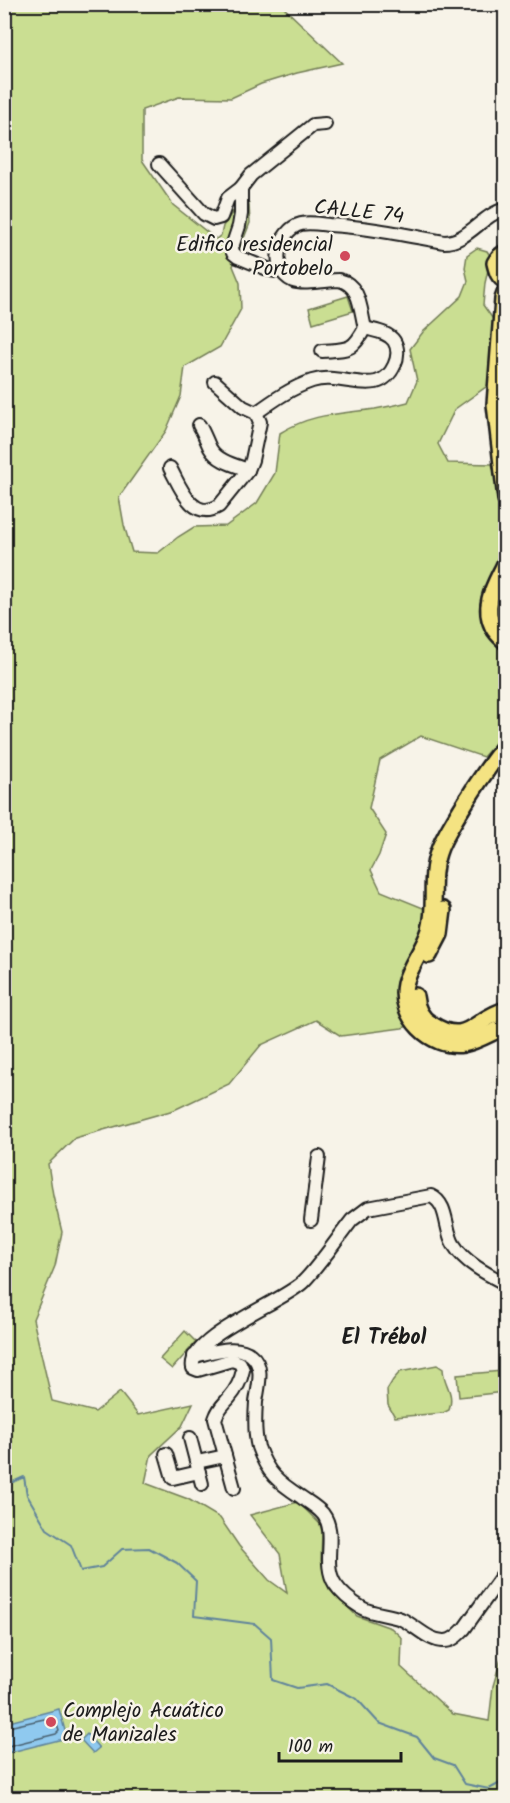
<svg xmlns="http://www.w3.org/2000/svg" width="510" height="1803" viewBox="0 0 510 1803" font-family="Kalam,sans-serif">
  <style>
    .green { fill: #cade92; stroke: #737d57; stroke-width: 1.5 }
    .water { fill: #8fc9ef; stroke: #61849b; stroke-width: 1.5 }
    .lines { fill: none; stroke-linecap: round; stroke-linejoin: round }
    .shore { stroke: #4a6170; stroke-width: 1.5 }
    .stream { stroke: #61849b; stroke-width: 2 }
    .minor-casing { stroke: #1c1c1c; stroke-width: 16 }
    .major-casing { stroke: #1c1c1c; stroke-width: 20 }
    .minor { stroke: #f7f3e8; stroke-width: 12 }
    .major { stroke: #f4e382; stroke-width: 15 }
    .poi-dot { fill: #d1495b; stroke: #f7f3e8; stroke-width: 2 }
    .labels { text-anchor: middle; stroke-width: 5; stroke-linejoin: round; paint-order: stroke }
    .street-label { font-size: 21px; fill: #1c1c1c; stroke: #f7f3e8 }
    .poi-label { font-size: 21px; fill: #1c1c1c; stroke: #f7f3e8; text-anchor: end }
    .neighbourhood-label { font-size: 22px; font-weight: bold; fill: #1c1c1c; stroke: #f7f3e8 }
  </style>
  <rect width="100%" height="100%" fill="#f7f3e8"/>
  <filter id="ink" filterUnits="userSpaceOnUse"><feTurbulence type="fractalNoise" baseFrequency=".0167" numOctaves="2"/><feDisplacementMap in="SourceGraphic" scale="12" xChannelSelector="R" yChannelSelector="G"/><feConvolveMatrix kernelMatrix="1 2 1 2 8 2 1 2 1" color-interpolation-filters="sRGB"/></filter>
  <g filter="url(#ink)">
    <g class="green">
      <path d="M5,5H281L342,63L297,73L261,84L231,98L179,97L142,110V160L173,205L216,239L221,235L223,226L238,204H249L250,223L233,266L240,283L241,309L220,347L185,367L181,396L166,431L119,497L124,525L132,552L158,553L178,537L194,527L226,526L257,503L275,473L280,433C312,413 340,414 375,409C386,407 397,405 408,402L417,381L410,349L423,332L462,296L468,281L465,268L467,255L477,248L487,251L491,257L485,283L483,305L495,322L490,384L455,409L438,444L448,463L492,464L505,515V562L489,600L505,642V732L483,757L421,736L380,760L369,808L386,834L379,855L371,870L381,891L423,908L434,906L410,971L415,1024L402,1028L341,1036L316,1020L261,1045L229,1084L174,1110L75,1138L48,1164L53,1195L62,1232L55,1266L33,1319L52,1401L95,1412L120,1392L138,1415L193,1403L182,1426L151,1455L145,1483L188,1499L220,1518L239,1546L269,1580L287,1593L280,1554L250,1515L298,1502L320,1524L322,1532L321,1561L329,1589L357,1616L391,1628L402,1638L401,1667L453,1714L489,1721L493,1686L503,1652H505V1798H5Z"/>
      <path d="M348,296L353,311L313,323L309,308Z"/>
      <path d="M185,1331L196,1342L172,1369L160,1359Z"/>
      <path d="M437,1365L443,1369C444,1387 455,1391 449,1410L443,1413L395,1417L388,1405L387,1390L393,1380L400,1372Z"/>
      <path d="M502,1371L504,1392L459,1397L457,1375Z"/>
    </g>
    <g class="water">
      <path d="M59,1709L67,1738L7,1753L5,1745V1723Z"/>
      <path d="M87,1734L99,1748L93,1753L81,1740Z"/>
    </g>
    <g class="lines">
      <path class="shore" d="M4,1728L53,1717L55,1719L59,1731L56,1734L4,1747"/>
      <path class="stream" d="M4,1486L24,1477L27,1495L47,1529L71,1545L81,1571L102,1567L122,1549L149,1548L177,1563L196,1581L194,1616L255,1624L271,1638L273,1680L297,1688L327,1684L357,1699L379,1723L417,1737L434,1758L453,1765L465,1784L489,1789L506,1780"/>
      <g class="minor-casing">
        <g id="minor">
          <path d="M159,164L204,214L214,219L221,217L228,198L241,188"/>
          <path d="M280,269L275,271L270,270L238,257L233,253L232,247L239,226L241,214V188L251,175L313,125L325,124"/>
          <path d="M365,328C360,310 361,285 339,280C328,280 303,285 293,281C268,270 278,230 301,224C310,222 320,224 329,225C367,227 406,235 444,242C468,242 482,214 506,209"/>
          <path d="M322,351C348,349 352,352 365,328"/>
          <path d="M256,413C274,400 291,388 312,381C333,374 356,386 376,382C392,378 403,355 394,341C388,332 375,331 365,328"/>
          <path d="M199,425C204,433 206,440 210,448C217,461 234,465 248,470"/>
          <path d="M170,468C180,486 192,522 219,506L248,470L252,460L260,422L256,413L243,407L215,382"/>
          <path d="M311,1220L319,1157"/>
          <path d="M194,1356C210,1353 237,1343 251,1355C265,1366 258,1387 256,1402C255,1416 254,1433 258,1447C267,1473 278,1482 301,1497C308,1502 317,1507 323,1514C338,1534 321,1562 335,1584C341,1593 352,1602 362,1608C373,1614 388,1614 401,1619C415,1625 429,1642 445,1641C453,1641 459,1634 464,1629L506,1570"/>
          <path d="M190,1438L202,1484"/>
          <path d="M166,1454L173,1478L199,1472"/>
          <path d="M197,1462L225,1456"/>
          <path d="M234,1488L215,1419C218,1409 223,1405 229,1398C236,1390 241,1380 243,1370L240,1363L232,1360L198,1370L193,1368C186,1338 283,1302 303,1282C319,1266 337,1239 352,1220L368,1208L431,1196C449,1204 444,1230 454,1245C465,1263 487,1274 506,1284"/>
        </g>
      </g>
      <g class="major-casing">
        <g id="major">
          <path d="M506,252L499,257L495,263C497,271 498,277 506,281"/>
          <path d="M506,291L503,299L495,404L506,499"/>
          <path d="M506,562C497,582 481,604 493,627C496,633 502,638 506,642"/>
          <path d="M506,744C488,767 472,791 457,816C450,828 442,840 438,853C429,878 437,905 430,930C424,949 410,965 405,984C398,1016 431,1049 463,1044C478,1041 492,1032 506,1026"/>
          <path d="M429,955L440,934L443,910"/>
          <path d="M415,996C416,1008 421,1018 431,1024C468,1048 474,1018 506,1010"/>
        </g>
      </g>
      <use href="#minor" class="minor"/>
      <use href="#major" class="major"/>
    </g>
  </g>
  <g class="poi-dot">
    <circle cx="345" cy="256" r="6"/>
    <circle cx="51" cy="1722" r="6"/>
  </g>
  <g class="labels">
    <g class="street-label">
      <text transform="translate(359 211) rotate(6)" y="7">CALLE 74</text>
    </g>
    <g class="poi-label">
      <text x="333" y="251">Edifico residencial<tspan x="333" dy="24">Portobelo</tspan></text>
      <text x="63" y="1717" text-anchor="start">Complejo Acuático<tspan x="63" dy="24">de Manizales</tspan></text>
    </g>
    <g class="neighbourhood-label">
      <text x="384" y="1344">El Trébol</text>
    </g>
  </g>
  <rect width="510" height="1803" fill="none" stroke="#f7f3e8" stroke-width="24"/>
  <rect x="12" y="12" width="486" height="1779" fill="none" stroke="#1c1c1c" stroke-width="2" filter="url(#ink)"/>
  <path d="M279 1752v9h122v-9" fill="none" stroke="#1c1c1c" stroke-width="3"/>
  <text x="288" y="1752" font-size="18" fill="#1c1c1c" stroke="#f7f3e8" stroke-width="4.5" paint-order="stroke">100 m</text>
</svg>
